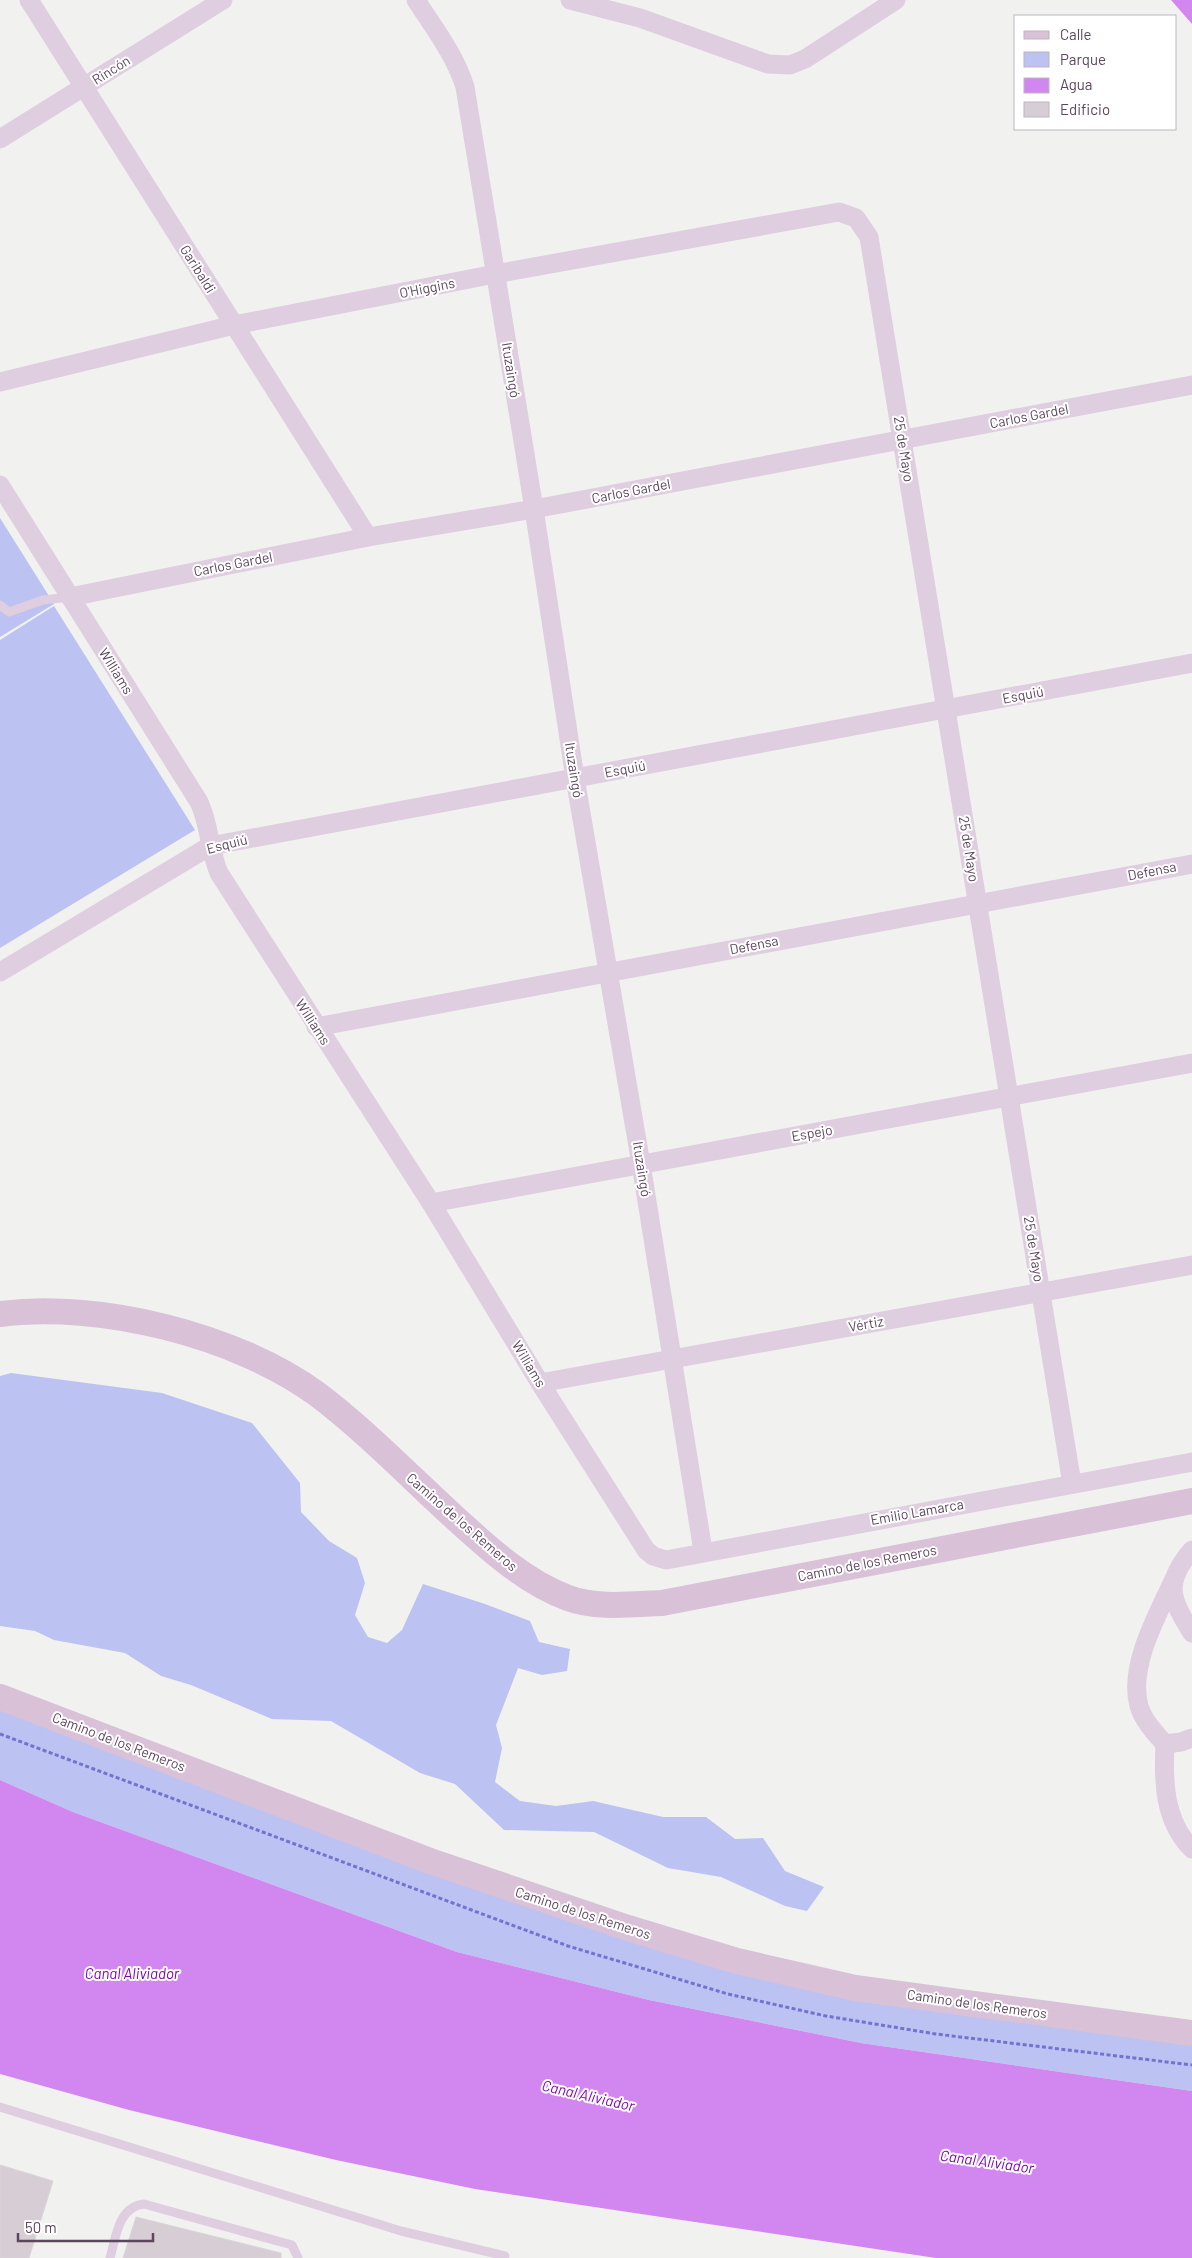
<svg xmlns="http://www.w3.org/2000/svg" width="1192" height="2258" viewBox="0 0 1192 2258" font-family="Barlow,sans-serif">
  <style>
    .green { fill: #bcc2f1 }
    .water { fill: #d287f0 }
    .building { fill: #d7ced5; stroke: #dbd3d9 }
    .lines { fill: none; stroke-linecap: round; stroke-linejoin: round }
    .path { stroke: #7472d1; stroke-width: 3; stroke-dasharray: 4 2.5; stroke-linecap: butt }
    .service { stroke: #dfcde0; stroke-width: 9 }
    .minor { stroke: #dfcde0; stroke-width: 19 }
    .secondary { stroke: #d9c1d8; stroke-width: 26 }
    .labels { text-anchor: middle; stroke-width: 4; stroke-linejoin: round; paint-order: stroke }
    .street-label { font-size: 14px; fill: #5d465e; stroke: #fff }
    .water-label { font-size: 15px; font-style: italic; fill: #8106b1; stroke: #fff }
  </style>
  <rect width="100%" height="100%" fill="#f1f2ef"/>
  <g class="green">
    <path d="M0,518L54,604L0,637Z"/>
    <path d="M54,606L195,830L0,948V640Z"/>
    <path d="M11,1373L162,1393L252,1423L300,1483L301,1512L329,1541L357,1558L365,1583L355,1615L368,1637L387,1643L402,1630L423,1584L485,1604L530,1621L539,1642L570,1649L567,1671L542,1675L518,1668L496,1725L502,1748L495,1782L520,1801L556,1806L593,1801L663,1817H706L735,1839L763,1838L785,1871L824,1887L807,1911L785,1906L721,1877L668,1868L594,1832L504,1830L455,1784L420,1773L331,1721L272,1719L191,1685L161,1676L125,1653L54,1640L35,1631L0,1626V1376Z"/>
    <path d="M0,1708L822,1991L1192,2041V2091L861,2043L649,2000L457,1952L73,1812L0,1780Z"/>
  </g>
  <g class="water">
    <path d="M1171,0H1192V24Z"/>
    <path d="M0,1780L73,1812L457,1952L649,2000L861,2043L1192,2091V2258H936L621,2211L475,2189L336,2160L129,2110L0,2074Z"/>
  </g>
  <g class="building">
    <path d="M0,2165L53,2181L29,2258H0Z"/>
    <path d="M136,2217L281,2253V2258H123Z"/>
  </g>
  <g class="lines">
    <path class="path" d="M0,1734L568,1946L728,1994L826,2016L936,2034L1192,2065"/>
    <g class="service">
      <path d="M0,605L9,612L43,600L70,597"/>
      <path d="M0,2107L401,2231L505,2256"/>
      <path d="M110,2258C116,2237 118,2207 144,2204L292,2245L298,2258"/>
    </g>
    <g class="minor">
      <path d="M29,0L368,537"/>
      <path d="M416,0C434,28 455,55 465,87L534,509L575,778L641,1164L703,1551"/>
      <path d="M570,0L640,18L768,64L790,65L805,59L896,0"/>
      <path d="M0,139L223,0"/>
      <path d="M0,382L234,325L495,274L839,212L856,218L869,237L1072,1484"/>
      <path d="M0,485L199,802C210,825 209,850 219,873L431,1203L540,1383L646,1550L653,1556L666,1560L1192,1462"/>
      <path d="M70,597L368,537L534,509L1192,385"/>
      <path d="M0,972L210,846L1192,663"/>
      <path d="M316,1027L1192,864"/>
      <path d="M431,1203L1192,1063"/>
      <path d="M540,1383L1192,1265"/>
      <path d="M1192,1550C1163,1583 1171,1599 1192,1633"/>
      <path d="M1174,1579C1158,1614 1128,1666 1139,1706C1143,1720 1155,1733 1165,1744C1163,1781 1164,1821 1192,1849"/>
      <path d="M1165,1744L1181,1742L1192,1738"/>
    </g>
    <g class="secondary">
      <path d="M0,1314C99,1301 236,1335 317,1394C366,1431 409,1476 455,1518C489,1549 525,1582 568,1598C597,1609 633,1604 662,1603L1192,1501"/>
      <path d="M0,1697L430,1861L628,1928L737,1961L855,1988L1192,2033"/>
    </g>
  </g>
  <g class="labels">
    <g class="street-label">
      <text transform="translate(111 70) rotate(-32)" y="5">Rincón</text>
      <text transform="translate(198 269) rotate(58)" y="5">Garibaldi</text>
      <text transform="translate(427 288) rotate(-11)" y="5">O'Higgins</text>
      <text transform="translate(511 370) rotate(81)" y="5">Ituzaingó</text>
      <text transform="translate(1029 416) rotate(-11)" y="5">Carlos Gardel</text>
      <text transform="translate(904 449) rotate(81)" y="5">25 de Mayo</text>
      <text transform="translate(631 491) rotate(-11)" y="5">Carlos Gardel</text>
      <text transform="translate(233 564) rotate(-11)" y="5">Carlos Gardel</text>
      <text transform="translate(116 671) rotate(58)" y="5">Williams</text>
      <text transform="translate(1023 695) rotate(-11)" y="5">Esquiú</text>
      <text transform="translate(625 769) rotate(-11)" y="5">Esquiú</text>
      <text transform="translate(574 770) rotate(81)" y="5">Ituzaingó</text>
      <text transform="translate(227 844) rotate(-14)" y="5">Esquiú</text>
      <text transform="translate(969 849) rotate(81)" y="5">25 de Mayo</text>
      <text transform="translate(1152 871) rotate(-11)" y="5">Defensa</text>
      <text transform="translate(754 945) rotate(-11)" y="5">Defensa</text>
      <text transform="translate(313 1022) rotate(57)" y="5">Williams</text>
      <text transform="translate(812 1133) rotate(-10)" y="5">Espejo</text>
      <text transform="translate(642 1169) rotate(81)" y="5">Ituzaingó</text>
      <text transform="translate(1034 1249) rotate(81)" y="5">25 de Mayo</text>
      <text transform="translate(866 1324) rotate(-10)" y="5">Vértiz</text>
      <text transform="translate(529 1364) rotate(59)" y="5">Williams</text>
      <text transform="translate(917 1512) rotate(-10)" y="5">Emilio Lamarca</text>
      <text transform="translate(462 1522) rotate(41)" y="5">Camino de los Remeros</text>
      <text transform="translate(867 1563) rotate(-11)" y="5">Camino de los Remeros</text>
      <text transform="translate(119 1742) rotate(21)" y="5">Camino de los Remeros</text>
      <text transform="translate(583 1913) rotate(18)" y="5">Camino de los Remeros</text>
      <text transform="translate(977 2004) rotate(8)" y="5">Camino de los Remeros</text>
    </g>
    <g class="water-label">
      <text x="132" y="1979">Canal Aliviador</text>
      <text transform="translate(588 2096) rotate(13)" y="5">Canal Aliviador</text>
      <text transform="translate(987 2162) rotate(8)" y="5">Canal Aliviador</text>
    </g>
  </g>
  <rect x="1014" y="15" width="162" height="115" fill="#ffffff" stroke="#beb5bf"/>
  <rect x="1024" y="31" width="25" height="8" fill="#d9c1d8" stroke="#beb5bf"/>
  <text x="1060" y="40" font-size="15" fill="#5d465e">Calle</text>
  <rect x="1024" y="52" width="25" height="15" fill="#bcc2f1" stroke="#beb5bf"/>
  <text x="1060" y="65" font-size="15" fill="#5d465e">Parque</text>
  <rect x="1024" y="78" width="25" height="15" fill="#d287f0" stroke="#beb5bf"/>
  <text x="1060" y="90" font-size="15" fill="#5d465e">Agua</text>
  <rect x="1024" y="102" width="25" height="15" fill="#d7ced5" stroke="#beb5bf"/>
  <text x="1060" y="115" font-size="15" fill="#5d465e">Edificio</text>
  <path d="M18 2233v8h135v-8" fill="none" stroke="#5d465e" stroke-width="2.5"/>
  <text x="25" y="2233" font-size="15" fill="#5d465e" stroke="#ffffff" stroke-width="4" paint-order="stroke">50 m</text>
</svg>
